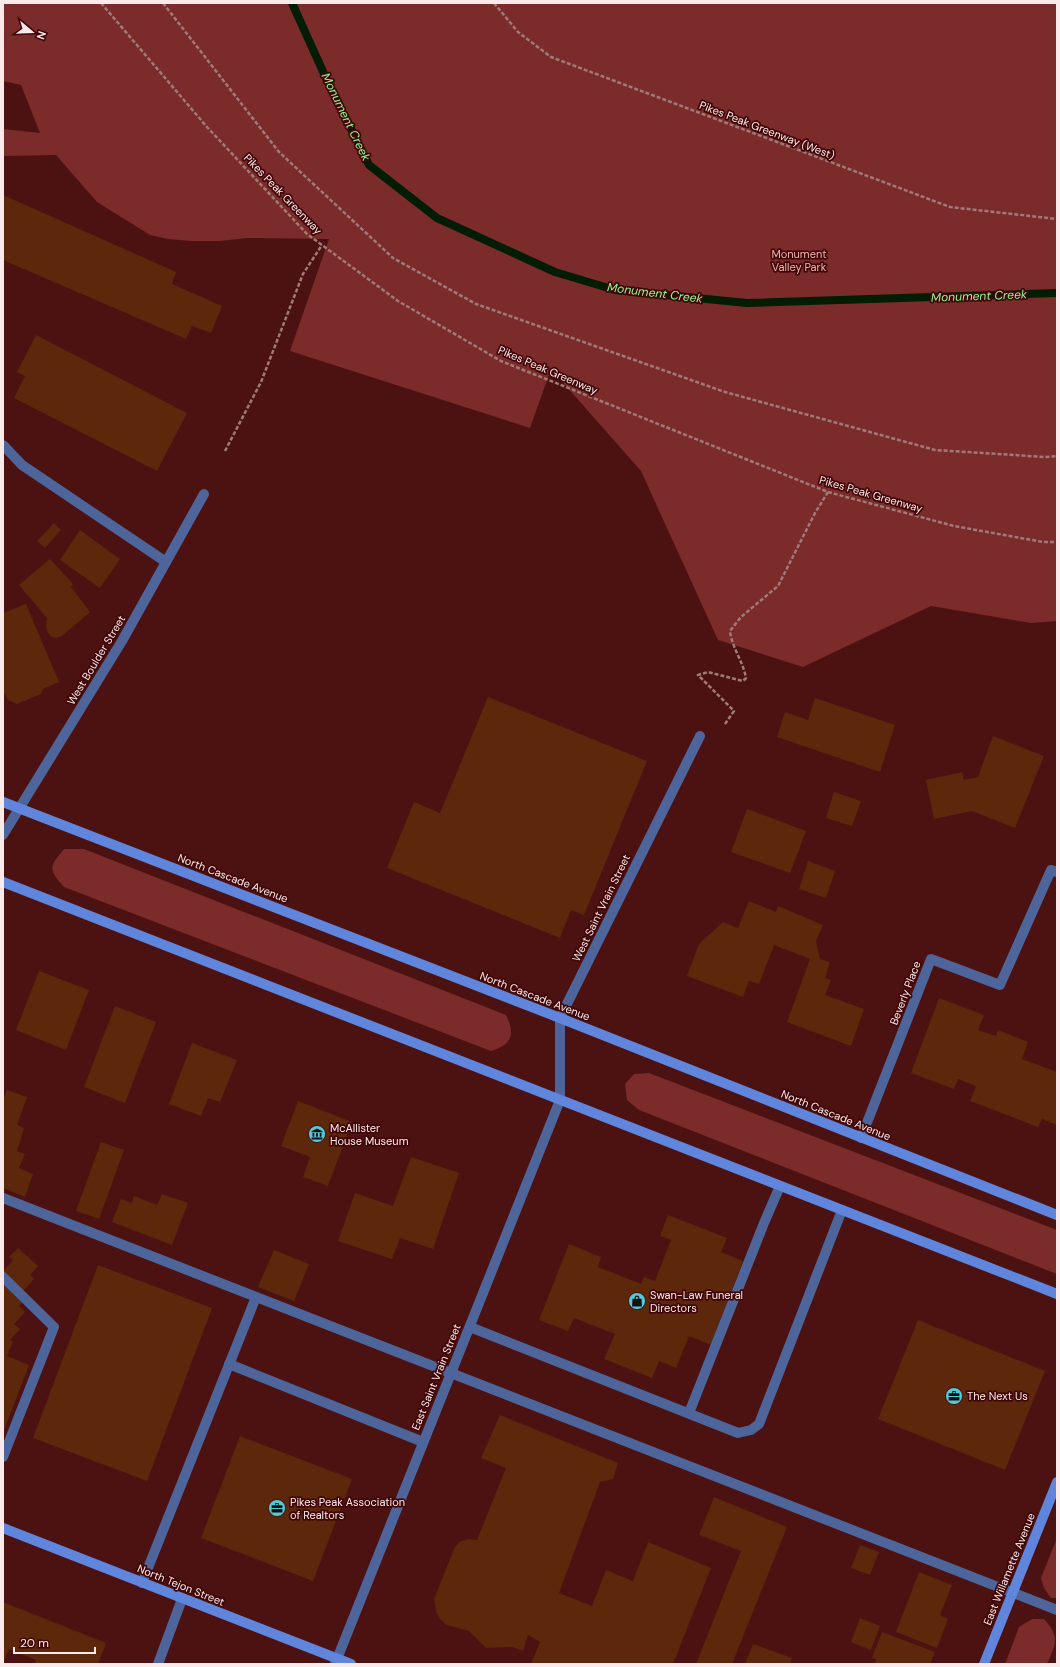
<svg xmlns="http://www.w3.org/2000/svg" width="1060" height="1667" viewBox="0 0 1060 1667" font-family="'DM Sans',sans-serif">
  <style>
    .green { fill: #7b2b29 }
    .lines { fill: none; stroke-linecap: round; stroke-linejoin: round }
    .stream { stroke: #031d05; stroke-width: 8 }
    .building { fill: #5c270a }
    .path { stroke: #a07a79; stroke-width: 2.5; stroke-dasharray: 4 2; stroke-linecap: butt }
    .lane { stroke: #4d659b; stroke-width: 10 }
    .street { stroke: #4d659b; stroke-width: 10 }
    .secondary { stroke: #6085dc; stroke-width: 10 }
    .labels { text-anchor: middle; stroke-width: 3.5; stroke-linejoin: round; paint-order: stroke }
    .street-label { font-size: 11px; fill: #faeae9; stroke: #400608 }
    .park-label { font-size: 11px; fill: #efb4af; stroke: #400608 }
    .poi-label { font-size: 11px; fill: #faeae9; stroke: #400608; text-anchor: start }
    .water-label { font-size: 12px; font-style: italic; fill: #8efb93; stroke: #400608 }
  </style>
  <rect width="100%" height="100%" fill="#4c1211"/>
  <g class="green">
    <path d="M3,3H1057V621L1031,623L931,606L803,667L718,640L641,471L551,369L530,428L290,351L329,239L247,238L220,241H191L168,239L150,235L97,202L56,155L3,156V129L40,133L21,85L3,81Z"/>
    <path d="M64,849H84L506,1015C515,1033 513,1045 491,1051L64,887C48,869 49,867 64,849Z"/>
    <path d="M649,1073L1057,1230V1274L639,1110L627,1100L625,1084L634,1074Z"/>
    <path d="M1057,1538V1598H1051L1044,1588L1041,1578Z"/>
    <path d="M1032,1619H1044C1060,1637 1056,1643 1047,1664H1005L1019,1627Z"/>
  </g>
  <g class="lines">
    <path class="stream" d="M292,3L330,87L369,165L437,218L555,272L615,290L747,303L1057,293"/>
  </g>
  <g class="building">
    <path d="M3,195L176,272L172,284L222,306L211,333L192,326L186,339L3,260Z"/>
    <path d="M36,335L187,413L157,471L14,398L25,376L17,372Z"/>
    <path d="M54,523L61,530L45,548L37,541Z"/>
    <path d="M80,530L120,559L100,588L60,560Z"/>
    <path d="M50,559L73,584L71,587L90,612L62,636L56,638L51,637L47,631L46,626L47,618L19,585Z"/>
    <path d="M26,604L59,682L43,689L41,694L17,704L8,700L3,690V613Z"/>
    <path d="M488,697L647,761L584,915L571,910L560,938L387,868L414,802L440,813Z"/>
    <path d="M815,698L895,725L880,772L777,737L785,712L808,720Z"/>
    <path d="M993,736L1044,756L1015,828L972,811L934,819L926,780L962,772L964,780L978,777Z"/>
    <path d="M834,792L861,801L852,826L826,818Z"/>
    <path d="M747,809L806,831L790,873L731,852Z"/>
    <path d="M808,861L835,871L826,898L799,889Z"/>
    <path d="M749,901L776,912L778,906L823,925L816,941L820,959L830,962L825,978L831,980L825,995L864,1009L851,1046L787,1022L810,959L774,945L759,984L749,981L743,997L687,976L699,944L723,922L738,928Z"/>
    <path d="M39,971L89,990L66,1050L16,1030Z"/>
    <path d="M939,998L984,1015L978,1030L996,1036L998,1030L1028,1042L1022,1059L1057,1072V1125L1042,1119L1038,1127L970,1101L976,1086L958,1079L954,1089L911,1073Z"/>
    <path d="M115,1006L156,1022L125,1103L84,1087Z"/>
    <path d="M192,1043L237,1060L220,1102L208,1098L201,1116L169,1104Z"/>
    <path d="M7,1090L27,1097L17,1125L24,1128L17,1151L25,1154L19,1168L33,1174L25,1197L3,1188V1100Z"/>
    <path d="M298,1101L352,1122L328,1186L303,1177L310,1157L281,1146Z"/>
    <path d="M101,1142L124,1150L99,1219L76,1211Z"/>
    <path d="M411,1157L459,1173L433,1249L400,1238L392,1259L338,1241L355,1193L393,1206Z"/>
    <path d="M162,1194L188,1203L172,1245L112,1222L121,1199L132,1203L134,1196L157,1205Z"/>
    <path d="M668,1215L727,1238L721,1252L743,1261L711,1345L689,1336L676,1368L659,1361L652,1378L604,1359L615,1334L574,1318L568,1331L539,1320L569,1244L601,1257L598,1267L641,1284L644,1277L655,1281L671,1240L660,1236Z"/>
    <path d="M18,1248L38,1266L30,1275L34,1279L23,1291L29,1295L19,1306L25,1312L14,1324L20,1329L10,1340L13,1342L7,1356L29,1365L3,1433V1271L13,1260L9,1257Z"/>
    <path d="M274,1250L309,1264L294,1301L258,1287Z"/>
    <path d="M98,1265L212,1308L147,1481L33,1438Z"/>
    <path d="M918,1320L1045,1371L1005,1470L878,1419Z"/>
    <path d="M500,1415L618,1463L613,1479L600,1482L559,1593L592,1606L606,1570L633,1581L648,1542L711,1568L673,1664H531L540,1642L528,1635L523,1651L512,1647L486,1648L469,1631L447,1625L440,1619L436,1611L434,1599L454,1549L459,1542L468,1539L477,1540L506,1468L481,1458Z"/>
    <path d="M240,1436L352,1479L313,1581L201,1538Z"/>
    <path d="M714,1497L787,1527L732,1664H696L741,1551L699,1535Z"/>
    <path d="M860,1545L879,1552L870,1575L851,1568Z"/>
    <path d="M919,1572L952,1585L940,1615L948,1619L937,1648L896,1632Z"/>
    <path d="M3,1602L106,1643L98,1664H35L36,1660L9,1649L3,1664Z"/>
    <path d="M860,1618L880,1626L871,1650L851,1642Z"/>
    <path d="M882,1632L935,1652L930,1664H875L876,1659L872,1658Z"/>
    <path d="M753,1644L792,1658L790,1664H745Z"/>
  </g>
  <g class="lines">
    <g class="path">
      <path d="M101,3L207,127L307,234L398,301L501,361L828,492L954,526L1043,542H1057"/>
      <path d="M163,3L279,152L393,258L476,304L725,392L935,450L1045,457L1057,456"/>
      <path d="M494,3L518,32L551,57L950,207L1057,219"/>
      <path d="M225,451L261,382L303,274L322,245"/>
      <path d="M725,724L734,711L698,675L708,672L743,681L746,678C743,661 732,648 730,631L741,617L778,586L815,513L828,492"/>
    </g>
    <g class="lane">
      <path d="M3,445L22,465L166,562"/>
      <path d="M3,1198L1057,1610"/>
      <path d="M3,1277L54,1327L3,1457"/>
      <path d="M470,1327L738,1433L751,1430L759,1424L842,1210"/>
      <path d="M229,1364L423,1442"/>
      <path d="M689,1413L764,1223L780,1186"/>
      <path d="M142,1583L256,1297"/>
      <path d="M158,1664L182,1599"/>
    </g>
    <g class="street">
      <path d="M3,835L122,641L204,494"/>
      <path d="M861,1138L931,959L1000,985L1051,870L1057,872"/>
      <path d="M335,1664L560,1100V1018L700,736"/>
    </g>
    <g class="secondary">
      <path d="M3,802L560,1018L1057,1215"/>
      <path d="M3,882L1057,1294"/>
      <path d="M3,1528L351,1664"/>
      <path d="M984,1664L1057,1482"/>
    </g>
  </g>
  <defs>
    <g id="museum-disc" transform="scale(0.9)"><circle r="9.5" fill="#52cbd8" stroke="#400608"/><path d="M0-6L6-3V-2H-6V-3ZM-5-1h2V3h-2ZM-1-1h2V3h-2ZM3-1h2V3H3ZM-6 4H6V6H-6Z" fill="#111"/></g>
    <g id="shop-disc" transform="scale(0.9)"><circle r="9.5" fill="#52cbd8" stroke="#400608"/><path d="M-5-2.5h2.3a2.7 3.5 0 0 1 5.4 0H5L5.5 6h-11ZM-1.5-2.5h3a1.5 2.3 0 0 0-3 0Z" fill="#111"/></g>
    <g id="office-disc" transform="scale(0.9)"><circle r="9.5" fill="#52cbd8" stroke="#400608"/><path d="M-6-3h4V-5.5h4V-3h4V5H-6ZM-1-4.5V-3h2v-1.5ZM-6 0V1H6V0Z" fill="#111"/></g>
  </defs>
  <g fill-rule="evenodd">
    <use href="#museum-disc" x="317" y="1134"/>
    <use href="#shop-disc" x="637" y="1301"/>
    <use href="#office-disc" x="954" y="1396"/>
    <use href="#office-disc" x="277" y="1508"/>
  </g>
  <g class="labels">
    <g class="street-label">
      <text transform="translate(767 130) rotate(21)" y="4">Pikes Peak Greenway (West)</text>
      <text transform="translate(283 194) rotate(46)" y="4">Pikes Peak Greenway</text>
      <text transform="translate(548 370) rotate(23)" y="4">Pikes Peak Greenway</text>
      <text transform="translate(871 494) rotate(16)" y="4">Pikes Peak Greenway</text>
      <text transform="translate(96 660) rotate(-59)" y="4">West Boulder Street</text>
      <text transform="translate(233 878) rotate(21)" y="4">North Cascade Avenue</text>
      <text transform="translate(601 908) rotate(-64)" y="4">West Saint Vrain Street</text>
      <text transform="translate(905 993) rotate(-69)" y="4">Beverly Place</text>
      <text transform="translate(535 996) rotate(21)" y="4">North Cascade Avenue</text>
      <text transform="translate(836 1115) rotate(22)" y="4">North Cascade Avenue</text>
      <text transform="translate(436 1377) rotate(-68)" y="4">East Saint Vrain Street</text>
      <text transform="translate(1009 1569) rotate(-68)" y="4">East Willamette Avenue</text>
      <text transform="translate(181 1585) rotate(22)" y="4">North Tejon Street</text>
    </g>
    <g class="park-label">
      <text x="799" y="258">Monument<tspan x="799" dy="13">Valley Park</tspan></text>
    </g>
    <g class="poi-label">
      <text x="330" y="1132">McAllister<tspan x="330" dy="13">House Museum</tspan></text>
      <text x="650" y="1299">Swan-Law Funeral<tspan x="650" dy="13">Directors</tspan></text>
      <text x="967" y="1400">The Next Us</text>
      <text x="290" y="1506">Pikes Peak Association<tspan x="290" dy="13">of Realtors</tspan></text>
    </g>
    <g class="water-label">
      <text transform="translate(346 117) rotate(64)" y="4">Monument Creek</text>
      <text transform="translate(655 293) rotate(7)" y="4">Monument Creek</text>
      <text transform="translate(979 296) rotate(-2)" y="4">Monument Creek</text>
    </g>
  </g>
  <rect width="1060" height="1667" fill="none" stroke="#faeae9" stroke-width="8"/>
  <g transform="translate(32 32) rotate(109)" stroke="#400608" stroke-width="3" paint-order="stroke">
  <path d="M0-3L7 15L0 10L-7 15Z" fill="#faeae9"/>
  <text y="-6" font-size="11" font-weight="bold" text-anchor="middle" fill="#faeae9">N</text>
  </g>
  <path d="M14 1647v6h81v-6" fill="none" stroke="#faeae9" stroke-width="2"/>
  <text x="20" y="1647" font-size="12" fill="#faeae9" stroke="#400608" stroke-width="3" paint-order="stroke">20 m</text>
</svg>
